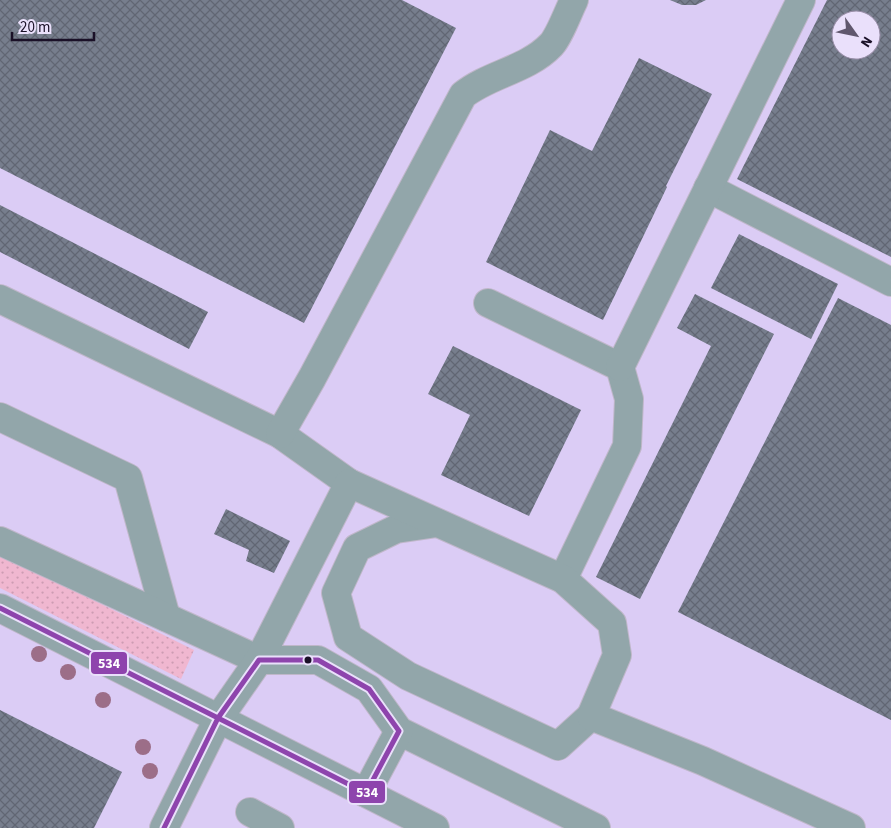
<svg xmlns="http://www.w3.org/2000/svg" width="891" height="828" viewBox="0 0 891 828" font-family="'Source Sans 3',sans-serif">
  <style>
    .built { fill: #dbccf5; fill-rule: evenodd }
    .grass { fill: url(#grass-dots) }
    .building { fill: url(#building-cross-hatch); fill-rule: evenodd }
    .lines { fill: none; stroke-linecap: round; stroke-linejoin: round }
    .minor-casing { stroke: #bfb7c9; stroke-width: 30 }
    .minor { stroke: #92a6aa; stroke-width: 28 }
    .bus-1-casing { stroke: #eae0fb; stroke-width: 9 }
    .bus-1 { stroke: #8e44ad; stroke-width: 5 }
    .tree { fill: #9c6e88 }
    .bus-dot { fill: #1a1027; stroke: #eae0fb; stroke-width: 2 }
    .line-badge { stroke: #eae0fb; stroke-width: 2 }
    .badge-label { font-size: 14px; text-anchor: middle; font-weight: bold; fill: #fff }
  </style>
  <defs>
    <pattern id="grass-dots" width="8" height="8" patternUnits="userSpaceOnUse" patternTransform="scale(1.25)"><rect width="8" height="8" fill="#f0b7d0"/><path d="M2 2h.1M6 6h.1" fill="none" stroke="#cd9cb3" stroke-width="1.8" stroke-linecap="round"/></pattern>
    <pattern id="building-cross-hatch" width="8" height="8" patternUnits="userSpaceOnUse" patternTransform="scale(1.25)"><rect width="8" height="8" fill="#777e8d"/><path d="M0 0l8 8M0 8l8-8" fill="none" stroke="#616673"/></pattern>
  </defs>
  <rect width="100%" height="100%" fill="#e2daef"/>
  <path class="built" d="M0,0H891V828H0ZM841,20H871V50H841Z"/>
  <path class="grass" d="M0,554L194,650L181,679L0,588Z"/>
  <g class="building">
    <path d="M0,0H402L456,28L304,323L0,168Z"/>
    <path d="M670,0H706L696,5H682Z"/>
    <path d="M827,0H891V257L737,179ZM841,20H871V50H841Z"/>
    <path d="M639,58L712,94L666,186L667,187L603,320L486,262L550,130L592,151Z"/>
    <path d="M0,205L208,312L189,349L0,252Z"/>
    <path d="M739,234L838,284L811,339L711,288Z"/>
    <path d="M695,294L774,334L640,599L596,577L711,346L677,328Z"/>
    <path d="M838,298L891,325V720L678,612Z"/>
    <path d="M453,346L581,410L529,516L441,475L470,415L428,394Z"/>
    <path d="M226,509L290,541L274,573L246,561L249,550L214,534Z"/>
    <path d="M0,710L122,772L94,828H0Z"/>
  </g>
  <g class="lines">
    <g class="minor-casing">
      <g id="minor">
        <path d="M708,188L891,282"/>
        <path d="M0,299L280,434L349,483"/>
        <path d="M488,303L620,367L629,399L627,446L563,579"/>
        <path d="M620,367L801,0"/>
        <path d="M0,417L128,478L166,617"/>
        <path d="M280,434L312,378L463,95C489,74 527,70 551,45C559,37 568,12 574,0"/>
        <path d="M437,523L396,529L357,548L336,593L348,637L408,676L558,746L591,716"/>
        <path d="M0,541L259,660H318L369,689L399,731L596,828"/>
        <path d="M0,608L435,828"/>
        <path d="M366,793L399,731"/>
        <path d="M250,812L280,828"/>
        <path d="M164,828L218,719L259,660L349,483L563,579L612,623L617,655L591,716L703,761L851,828"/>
      </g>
    </g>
    <use href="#minor" class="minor"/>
    <g class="bus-1-casing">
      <g id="bus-1">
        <path d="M0,608L218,718"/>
        <path d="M259,660H318L369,689L399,731L366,793L218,718Z"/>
        <path d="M164,828L218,718"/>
      </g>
    </g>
    <use href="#bus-1" class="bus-1"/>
  </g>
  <g class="tree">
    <circle cx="39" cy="654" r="8"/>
    <circle cx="68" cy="672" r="8"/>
    <circle cx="103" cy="700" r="8"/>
    <circle cx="143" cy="747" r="8"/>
    <circle cx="150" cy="771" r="8"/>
  </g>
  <circle class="bus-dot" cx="308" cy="660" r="4.5"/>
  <g class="line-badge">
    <rect x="90" y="651" width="38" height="24" rx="5" fill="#8e44ad"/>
    <rect x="348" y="780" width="38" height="24" rx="5" fill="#8e44ad"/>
  </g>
  <g class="badge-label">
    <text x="109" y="668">534</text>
    <text x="367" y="797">534</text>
  </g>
  <g transform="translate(856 35) rotate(123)"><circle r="24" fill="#eae0fb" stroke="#978da6"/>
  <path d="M0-4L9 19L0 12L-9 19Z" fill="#60576d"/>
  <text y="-8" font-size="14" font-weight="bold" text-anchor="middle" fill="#1a1027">N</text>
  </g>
  <path d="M12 32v8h82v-8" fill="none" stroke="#1a1027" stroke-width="2.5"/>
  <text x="20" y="32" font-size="15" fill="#1a1027" stroke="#eae0fb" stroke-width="4" paint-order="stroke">20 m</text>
</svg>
